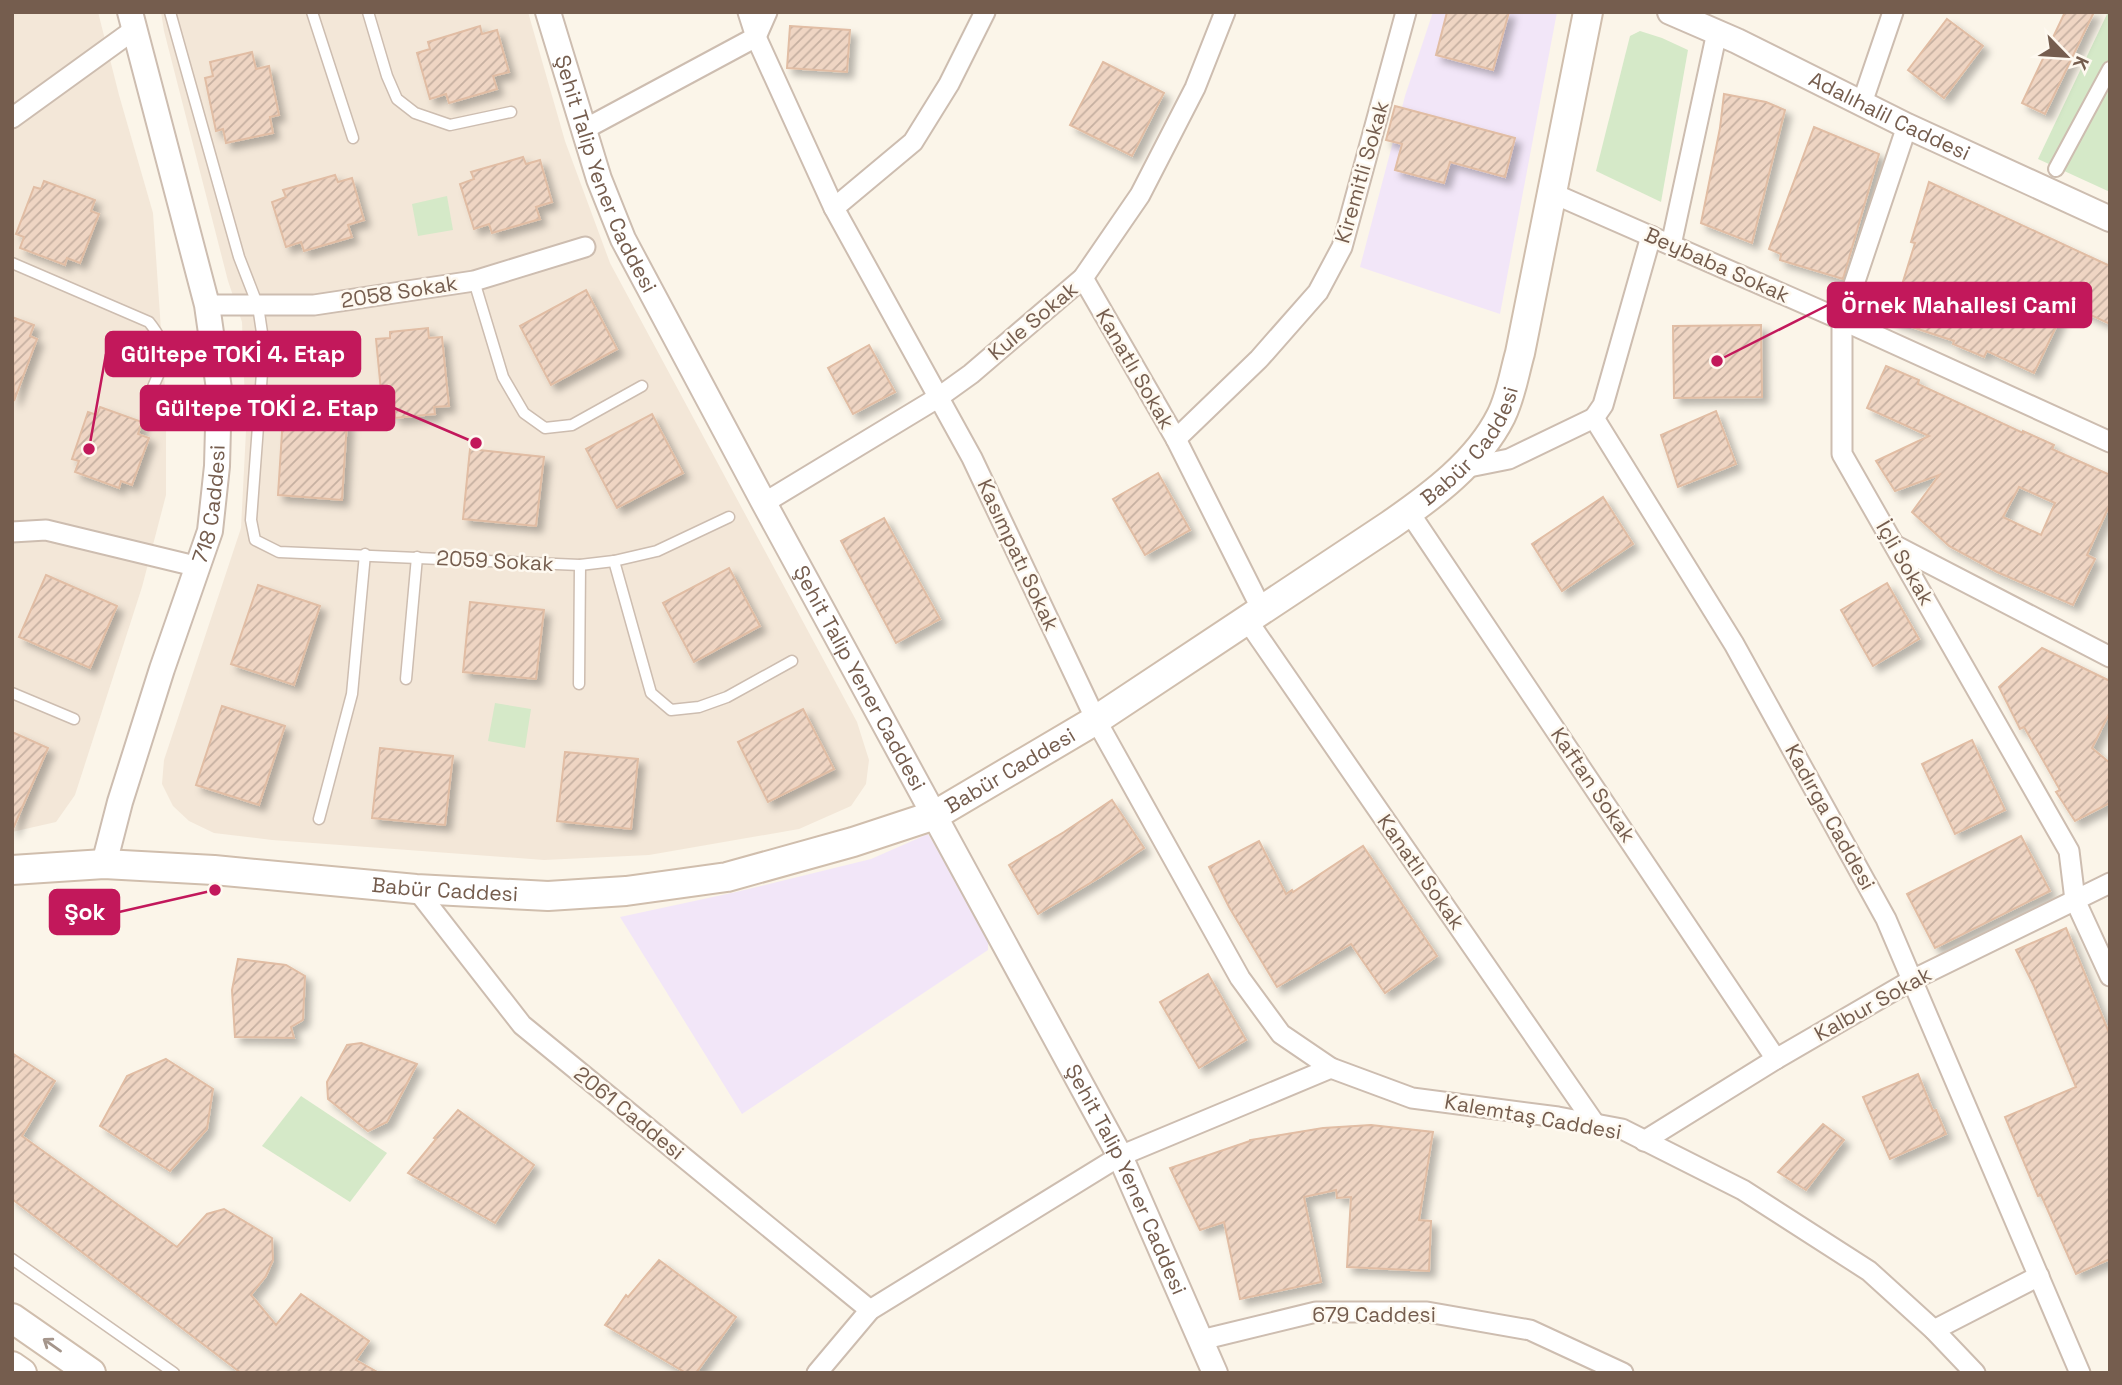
<svg xmlns="http://www.w3.org/2000/svg" width="2122" height="1385" viewBox="0 0 2122 1385" font-family="'Space Grotesk',sans-serif">
  <style>
    .residential { fill: #f3e7d8 }
    .education { fill: #f2e6f8 }
    .park { fill: #d5e9c8 }
    .building { fill: url(#building-hatch); stroke: #e1bda4; stroke-width: 2; fill-rule: evenodd; filter: url(#shadow) }
    .lines { fill: none; stroke-linecap: round; stroke-linejoin: round }
    .service-casing { stroke: #cdbdb0; stroke-width: 13 }
    .pedestrian-casing { stroke: #cdbdb0; stroke-width: 18 }
    .minor-casing { stroke: #cdbdb0; stroke-width: 23 }
    .tertiary-casing { stroke: #cdbdb0; stroke-width: 28 }
    .secondary-casing { stroke: #d0bead; stroke-width: 32 }
    .service { stroke: #fff; stroke-width: 10 }
    .pedestrian { stroke: #fff; stroke-width: 14 }
    .minor { stroke: #fff; stroke-width: 19 }
    .tertiary { stroke: #fff; stroke-width: 24 }
    .secondary { stroke: #fff; stroke-width: 28 }
    .oneway { stroke: #a5968c }
    .labels { text-anchor: middle; stroke-width: 5; stroke-linejoin: round; paint-order: stroke }
    .street-label { font-size: 21px; fill: #755d4e; stroke: #fef9f0 }
    .leader { fill: none; stroke: #c2185b; stroke-width: 2.5 }
    .callout-dot { fill: #c2185b; stroke: #fef9f0; stroke-width: 2.5 }
    .callout { fill: #c2185b; stroke: #c2185b; stroke-width: 2.5 }
    .callout-label { font-size: 23px; text-anchor: middle; font-weight: bold; fill: #fff }
  </style>
  <defs>
    <pattern id="building-hatch" width="6" height="6" patternUnits="userSpaceOnUse" patternTransform="scale(1.75)"><rect width="6" height="6" fill="#efd5c3"/><path d="M-1 1l2-2M0 6l6-6M5 7l2-2" fill="none" stroke="#c6b0a1"/></pattern>
    <filter id="shadow"><feDropShadow dx="6" dy="6" stdDeviation="3.5" flood-color="#0004"/></filter>
  </defs>
  <rect width="100%" height="100%" fill="#fbf5e9"/>
  <g class="residential">
    <path d="M12,12H98L119,95L153,213L166,403V495L142,587L75,795L56,822L12,832Z"/>
    <path d="M161,12H528L565,141L610,263L857,722L869,760L866,784L851,806L799,829L649,855L544,860L272,840L214,833L189,821L173,806L162,784L164,760L241,528L246,431L242,322L228,281L164,31Z"/>
  </g>
  <g class="education">
    <path d="M1433,12H1557L1500,314L1360,267L1405,96Z"/>
    <path d="M928,834L988,936V950L742,1114L620,917L736,892L871,859Z"/>
  </g>
  <g class="park">
    <path d="M2108,12H2110V192L2038,159Z"/>
    <path d="M1640,31L1662,38L1688,50L1661,202L1596,171L1630,36Z"/>
    <path d="M447,196L453,230L418,236L412,204Z"/>
    <path d="M495,703L531,709L525,748L488,741Z"/>
    <path d="M301,1096L387,1153L350,1202L262,1146Z"/>
  </g>
  <g class="building">
    <path d="M1447,12H1509L1493,70L1436,55Z"/>
    <path d="M2065,12H2094L2045,114L2022,103Z"/>
    <path d="M1947,19L1983,46L1944,98L1908,70Z"/>
    <path d="M480,26L482,34L497,30L509,72L493,76L497,89L449,103L446,94L430,99L417,53L430,49L428,42Z"/>
    <path d="M790,26L850,30L847,72L787,68Z"/>
    <path d="M252,52L256,69L269,66L279,115L270,117L273,133L226,143L223,129L216,131L205,78L213,76L210,62Z"/>
    <path d="M1103,62L1164,93L1132,156L1070,125Z"/>
    <path d="M1724,94L1766,102L1785,110L1752,243L1701,223L1720,128Z"/>
    <path d="M1395,106L1515,138L1505,177L1450,162L1444,183L1395,170L1402,144L1386,140Z"/>
    <path d="M1814,127L1879,154L1843,279L1780,260L1781,254L1769,249Z"/>
    <path d="M523,157L526,164L540,160L552,202L536,207L540,219L492,233L489,224L474,229L460,184L474,179L471,172Z"/>
    <path d="M335,175L338,182L352,178L364,220L348,225L352,237L304,251L301,242L286,247L272,202L286,197L283,190Z"/>
    <path d="M44,181L95,200L91,211L99,214L80,263L67,258L65,265L20,248L24,237L16,234L34,187L41,189Z"/>
    <path d="M1929,182L2110,266V324L2067,304L2034,373L1987,351L1984,357L1953,344L1954,341L1891,320L1915,243L1911,242Z"/>
    <path d="M586,290L617,349L551,385L520,326Z"/>
    <path d="M12,317L34,325L30,336L37,339L14,401Z"/>
    <path d="M1761,325L1762,397L1674,398L1673,326Z"/>
    <path d="M428,328L429,338L442,337L449,406L434,407L435,414L395,418V411L383,412L376,339L390,338V332Z"/>
    <path d="M869,345L895,392L853,414L828,368Z"/>
    <path d="M1886,366L1919,380L1918,384L2023,433V431L2054,445L2052,449L2110,475V504L2087,555L2095,559L2073,605L1997,572L1949,546L1912,512L1939,475L1895,491L1876,461L1929,436L1867,408ZM2019,487L2055,503L2041,535L2003,517Z"/>
    <path d="M100,407L142,422L138,434L149,438L132,485L121,481L119,488L75,472L79,461L72,459L88,412L97,415Z"/>
    <path d="M1716,411L1736,464L1678,487L1661,435Z"/>
    <path d="M652,414L683,473L617,508L586,449Z"/>
    <path d="M283,417L347,422L342,500L278,495Z"/>
    <path d="M470,449L544,457L536,526L463,519Z"/>
    <path d="M1158,473L1190,530L1145,555L1113,499Z"/>
    <path d="M1603,497L1633,544L1562,591L1532,544Z"/>
    <path d="M884,518L940,619L896,643L841,541Z"/>
    <path d="M729,568L760,626L694,662L663,603Z"/>
    <path d="M46,575L117,606L90,668L19,637Z"/>
    <path d="M1887,583L1919,639L1873,666L1841,610Z"/>
    <path d="M258,585L320,606L294,685L231,664Z"/>
    <path d="M470,602L544,610L536,679L463,672Z"/>
    <path d="M2042,648L2110,681V712L2092,748L2110,763V803L2075,821L2056,792L2060,790L2024,727L2020,729L1999,687Z"/>
    <path d="M222,706L285,726L259,805L196,785Z"/>
    <path d="M803,709L834,769L768,802L738,742Z"/>
    <path d="M12,732L48,748L12,831Z"/>
    <path d="M1972,740L2005,810L1955,834L1922,764Z"/>
    <path d="M380,748L453,756L445,825L372,818Z"/>
    <path d="M565,752L638,759L631,829L557,821Z"/>
    <path d="M1112,800L1144,848L1102,876L1038,914L1009,865L1064,832Z"/>
    <path d="M2021,836L2050,891L1935,948L1907,894Z"/>
    <path d="M1259,841L1286,894L1292,890L1293,892L1363,846L1437,956L1385,993L1351,944L1277,987L1229,907L1209,867Z"/>
    <path d="M2066,928L2110,1035V1259L2076,1274L2041,1195L2038,1196L2005,1117L2076,1087L2034,986L2016,950Z"/>
    <path d="M238,959L286,965L305,976L303,1020L291,1027L294,1038L235,1037L232,990Z"/>
    <path d="M1208,974L1246,1040L1199,1068L1160,1002Z"/>
    <path d="M361,1043L417,1064L387,1122L368,1131L328,1099L327,1082L347,1045Z"/>
    <path d="M12,1053L55,1081L22,1136L177,1247L207,1214L224,1209L272,1238L273,1260L266,1276L251,1295L276,1325L301,1294L369,1341L356,1360L379,1373H241L12,1199Z"/>
    <path d="M166,1059L213,1089L207,1129L170,1171L100,1126L127,1076Z"/>
    <path d="M1918,1074L1933,1111L1936,1110L1946,1134L1890,1159L1863,1097Z"/>
    <path d="M458,1110L534,1165L495,1223L408,1173L436,1139L434,1138Z"/>
    <path d="M1823,1124L1844,1140L1806,1190L1778,1172Z"/>
    <path d="M1371,1125L1433,1132L1419,1220L1431,1221L1429,1271L1347,1267L1351,1197L1337,1198L1336,1190L1304,1197L1321,1282L1240,1299L1224,1222L1200,1230L1170,1168L1250,1141V1140L1323,1128Z"/>
    <path d="M659,1260L736,1317L696,1373H686L605,1325L626,1295L628,1297Z"/>
  </g>
  <g class="lines">
    <g class="service-casing">
      <g id="service">
        <path d="M170,12L239,257L258,306L264,346L251,520L255,540L279,552L580,565L614,561L657,551L729,517"/>
        <path d="M312,12L353,138"/>
        <path d="M368,12L387,76L397,99L415,113L450,125L511,112"/>
        <path d="M12,263L149,322C171,350 166,357 153,387"/>
        <path d="M474,281L503,377L524,413L545,428L572,425L642,386"/>
        <path d="M614,561L651,693L671,710L699,707L727,697L792,661"/>
        <path d="M406,679L417,557"/>
        <path d="M579,684L580,565"/>
        <path d="M12,693L74,719"/>
        <path d="M319,819L352,694L365,554"/>
        <path d="M12,1259L174,1373"/>
      </g>
    </g>
    <g class="pedestrian-casing">
      <path id="pedestrian" d="M2056,169L2110,69"/>
    </g>
    <g class="minor-casing">
      <g id="minor">
        <path d="M748,12L756,37L834,208L972,458L1096,720L1240,978L1281,1034L1331,1068L1412,1098L1558,1117L1622,1129L1743,1190L1869,1271L1934,1330L1975,1373"/>
        <path d="M1862,103L1893,12"/>
        <path d="M12,118L135,29"/>
        <path d="M1907,126L1842,320V454L2069,851L2075,900L2110,976"/>
        <path d="M583,130L756,37L767,12"/>
        <path d="M1552,193L1842,320L2110,442"/>
        <path d="M834,208L913,142L949,84L985,12"/>
        <path d="M1671,245L1717,32"/>
        <path d="M1083,278L1176,439L1262,610"/>
        <path d="M207,305H314L474,281L585,247"/>
        <path d="M1594,418L1734,644L1886,919L2080,1373"/>
        <path d="M1594,418L1603,405L1651,236"/>
        <path d="M1176,439L1259,359L1318,292L1342,247L1406,12"/>
        <path d="M1459,469L1509,459L1594,418"/>
        <path d="M764,503L939,397L971,374L1083,278L1140,195L1195,88L1225,12"/>
        <path d="M1409,512L1776,1059"/>
        <path d="M12,532L46,530L199,567"/>
        <path d="M1896,546L2110,657"/>
        <path d="M1247,620L1595,1124"/>
        <path d="M416,889L522,1025L870,1310"/>
        <path d="M1644,1141L1776,1059L1912,980L2110,883"/>
        <path d="M1934,1330L2039,1276"/>
        <path d="M1201,1340L1316,1312H1427L1530,1330L1623,1373"/>
        <path d="M817,1373L870,1310L1120,1156L1331,1068"/>
      </g>
    </g>
    <g class="tertiary-casing">
      <g id="tertiary">
        <path id="s1" d="M548,12L599,179L623,239L764,503L1120,1156L1215,1373"/>
        <path id="s2" d="M1670,12L1737,41L1907,126L2110,219"/>
        <path id="s3" d="M104,864L120,802L162,669L210,531L217,466L219,389L207,305L130,12"/>
      </g>
    </g>
    <g class="secondary-casing">
      <g id="secondary">
        <path id="s4" d="M12,870L104,864L214,870L416,889L548,896L626,891L727,877L853,842L935,815L1096,720L1390,525C1432,496 1478,462 1501,416C1511,396 1514,374 1520,353L1588,12"/>
        <path d="M12,1318L91,1373"/>
        <path d="M12,1366L22,1373"/>
      </g>
    </g>
    <use href="#service" class="service"/>
    <use href="#pedestrian" class="pedestrian"/>
    <use href="#minor" class="minor"/>
    <use href="#tertiary" class="tertiary"/>
    <use href="#secondary" class="secondary"/>
  </g>
  <defs><path id="oneway-shaft" d="M-6 0H5M1.5-3L5.5 0L1.5 3" fill="none" stroke-width="1.6" stroke-linecap="round" stroke-linejoin="round" transform="scale(1.75)"/></defs>
  <use class="oneway" href="#oneway-shaft" transform="translate(52 1345) rotate(-145)"/>
  <g class="labels">
    <g class="street-label">
      <text dy="7" stroke="none"><textPath href="#s2" startOffset="243">Adalıhalil Caddesi</textPath></text>
      <text transform="translate(1362 172) rotate(-74)" y="7">Kiremitli Sokak</text>
      <text dy="7" stroke="none"><textPath href="#s1" startOffset="172">Şehit Talip Yener Caddesi</textPath></text>
      <text transform="translate(1717 265) rotate(24)" y="7">Beybaba Sokak</text>
      <text transform="translate(399 292) rotate(-9)" y="7">2058 Sokak</text>
      <text transform="translate(1033 321) rotate(-40)" y="7">Kule Sokak</text>
      <text transform="translate(1135 369) rotate(60)" y="7">Kanatlı Sokak</text>
      <text dy="7" stroke="none"><textPath href="#s4" startOffset="1589">Babür Caddesi</textPath></text>
      <text dy="7" stroke="none"><textPath href="#s3" startOffset="376">718 Caddesi</textPath></text>
      <text transform="translate(1018 555) rotate(65)" y="7">Kasımpatı Sokak</text>
      <text transform="translate(495 561) rotate(3)" y="7">2059 Sokak</text>
      <text transform="translate(1905 563) rotate(60)" y="7">İçli Sokak</text>
      <text dy="7" stroke="none"><textPath href="#s1" startOffset="738">Şehit Talip Yener Caddesi</textPath></text>
      <text dy="7" stroke="none"><textPath href="#s4" startOffset="1022">Babür Caddesi</textPath></text>
      <text transform="translate(1593 785) rotate(56)" y="7">Kaftan Sokak</text>
      <text transform="translate(1830 817) rotate(61)" y="7">Kadırga Caddesi</text>
      <text transform="translate(1421 872) rotate(55)" y="7">Kanatlı Sokak</text>
      <text dy="7" stroke="none"><textPath href="#s4" startOffset="434">Babür Caddesi</textPath></text>
      <text transform="translate(1873 1004) rotate(-29)" y="7">Kalbur Sokak</text>
      <text transform="translate(629 1113) rotate(39)" y="7">2061 Caddesi</text>
      <text transform="translate(1533 1117) rotate(10)" y="7">Kalemtaş Caddesi</text>
      <text dy="7" stroke="none"><textPath href="#s1" startOffset="1306">Şehit Talip Yener Caddesi</textPath></text>
      <text x="1374" y="1322">679 Caddesi</text>
    </g>
  </g>
  <path class="leader" d="M1717 361L1828 305M89 449L106 354M476 443L394 408M215 890L119 912"/>
  <g class="callout-dot">
    <circle cx="1717" cy="361" r="7"/>
    <circle cx="89" cy="449" r="7"/>
    <circle cx="476" cy="443" r="7"/>
    <circle cx="215" cy="890" r="7"/>
  </g>
  <g class="callout">
    <rect x="1828" y="283" width="263" height="44" rx="7"/>
    <rect x="106" y="332" width="254" height="44" rx="7"/>
    <rect x="141" y="386" width="253" height="44" rx="7"/>
    <rect x="50" y="890" width="69" height="44" rx="7"/>
  </g>
  <g class="callout-label">
    <text x="1959" y="313">Örnek Mahallesi Cami</text>
    <text x="233" y="362">Gültepe TOKİ 4. Etap</text>
    <text x="267" y="416">Gültepe TOKİ 2. Etap</text>
    <text x="85" y="920">Şok</text>
  </g>
  <rect width="2122" height="1385" fill="none" stroke="#755d4e" stroke-width="28"/>
  <g transform="translate(2066 56) rotate(115)" stroke="#fef9f0" stroke-width="5" paint-order="stroke">
  <path d="M0-5L12 26L0 18L-12 26Z" fill="#755d4e"/>
  <text y="-10" font-size="19" font-weight="bold" text-anchor="middle" fill="#755d4e">K</text>
  </g>
</svg>
